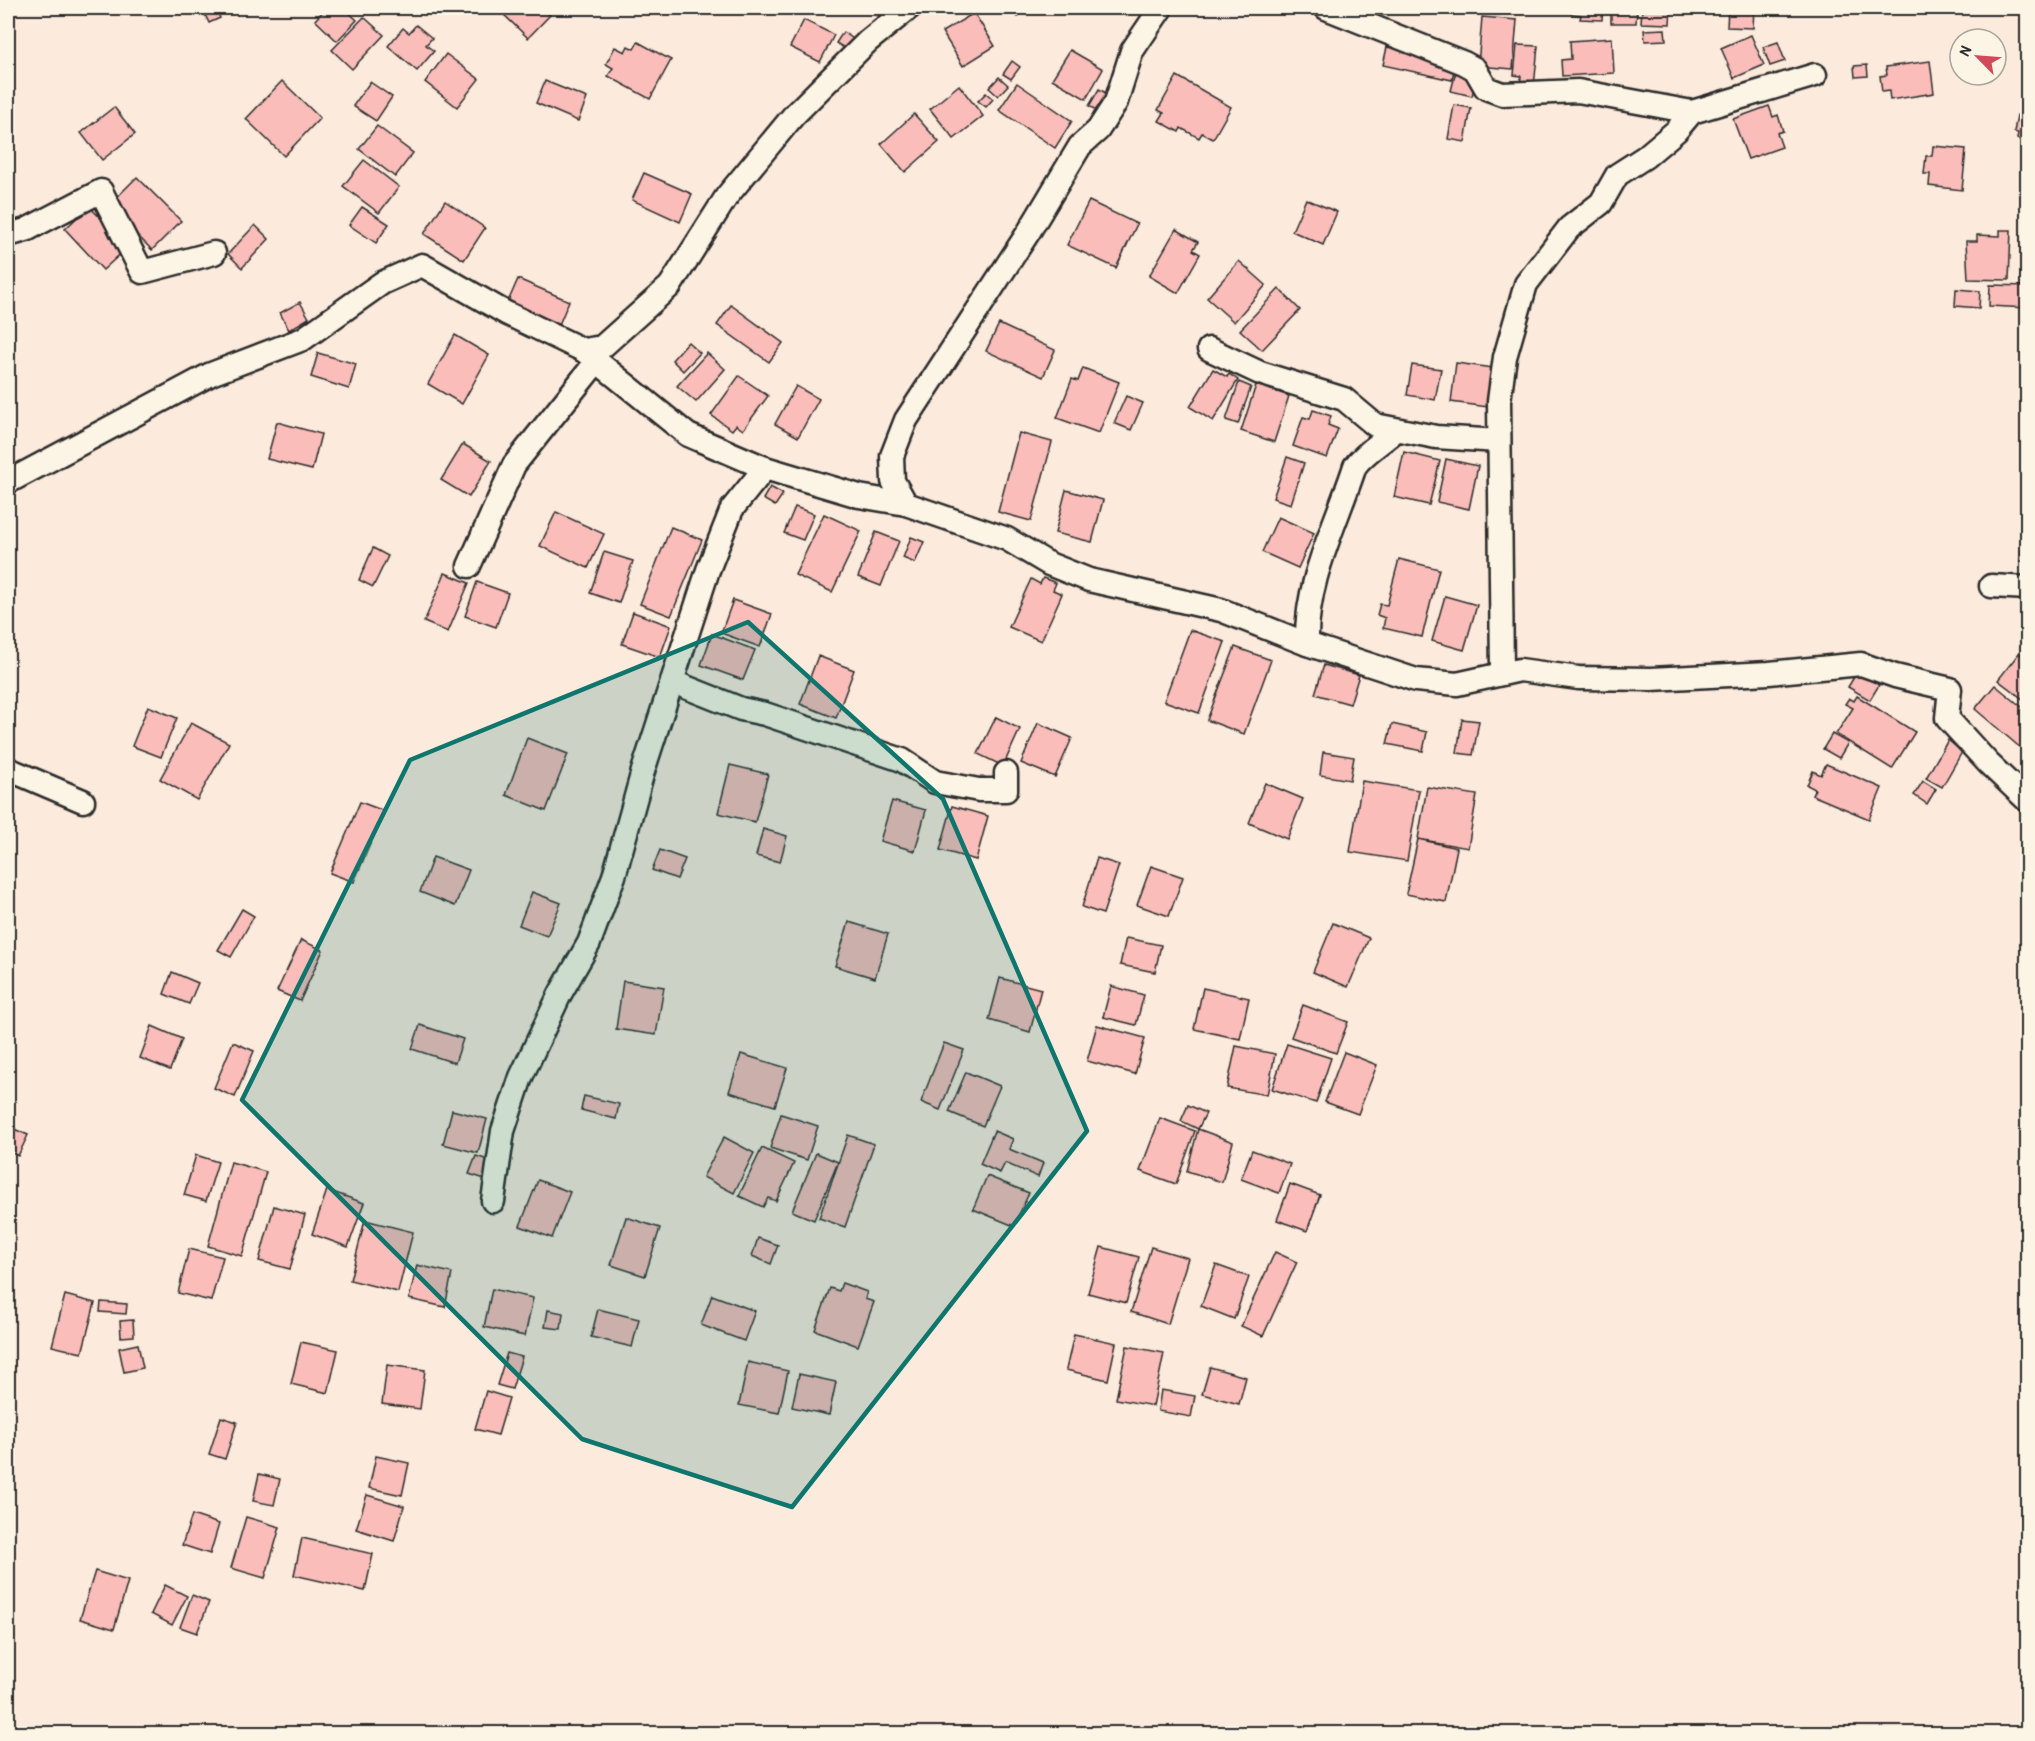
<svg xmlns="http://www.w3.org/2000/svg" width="2035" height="1741" viewBox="0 0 2035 1741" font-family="'Patrick Hand',sans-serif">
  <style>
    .building { fill: #fabdba; stroke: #2b2b2b; stroke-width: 1.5 }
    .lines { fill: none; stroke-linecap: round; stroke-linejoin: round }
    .minor-casing { stroke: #2b2b2b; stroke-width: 27 }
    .minor { stroke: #fcf5e5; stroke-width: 22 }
    .marked { fill: #0f766e; fill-opacity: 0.2; stroke: #0f766e; stroke-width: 4.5; stroke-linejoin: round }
  </style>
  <rect width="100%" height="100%" fill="#fceadc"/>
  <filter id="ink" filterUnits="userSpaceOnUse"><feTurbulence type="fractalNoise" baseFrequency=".0167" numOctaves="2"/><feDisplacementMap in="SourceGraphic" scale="12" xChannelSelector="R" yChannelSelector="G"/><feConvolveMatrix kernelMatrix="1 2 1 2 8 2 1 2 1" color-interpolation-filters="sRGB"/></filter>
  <g filter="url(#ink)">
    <g class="building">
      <path d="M202,8H229L218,13L220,18L209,23Z"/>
      <path d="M326,8H344L357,20L337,41L315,20Z"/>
      <path d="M497,8H542L550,15L528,38Z"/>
      <path d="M1004,8H1024L1018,17Z"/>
      <path d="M1572,8H1603L1602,20L1580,19L1581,15L1572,14Z"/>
      <path d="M1611,8H1637L1636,23H1611Z"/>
      <path d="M1642,8H1671L1670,24L1641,23Z"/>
      <path d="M1728,8H1754L1753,28L1727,27Z"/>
      <path d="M974,13L995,46L963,66L942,32Z"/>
      <path d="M364,17L384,35L352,69L332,50Z"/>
      <path d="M1482,17L1517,20L1513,69L1478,66Z"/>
      <path d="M804,20L834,35L820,62L790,47Z"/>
      <path d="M416,25L432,38L426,45L434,51L417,71L388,46L403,28L409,33Z"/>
      <path d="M1665,29L1666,40L1645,41L1644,30Z"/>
      <path d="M843,32L858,42L851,52L836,43Z"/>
      <path d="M1751,35L1764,65L1734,78L1721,48Z"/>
      <path d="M1612,38L1614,73L1562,76L1561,60L1571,59L1570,41Z"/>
      <path d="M638,42L671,60L650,99L608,76L613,68L606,64L615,47L625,52L628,46L634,49Z"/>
      <path d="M1778,42L1785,61L1770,66L1763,47Z"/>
      <path d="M1517,45L1538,46L1534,87L1520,86L1521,76L1514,75Z"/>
      <path d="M1387,47L1456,62L1452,80L1383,65Z"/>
      <path d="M1070,50L1103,69L1086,99L1052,79Z"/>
      <path d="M446,54L479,79L457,107L425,82Z"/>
      <path d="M1012,61L1020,67L1011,79L1003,74Z"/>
      <path d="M1930,61L1934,93L1890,100L1889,91L1882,92L1880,76L1887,75L1886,67Z"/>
      <path d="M1867,65L1868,76L1855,77L1854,66Z"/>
      <path d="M1457,67L1478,72L1472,96L1451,91Z"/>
      <path d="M1177,76L1231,107L1213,139L1202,133L1199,138L1181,128L1179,132L1159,121L1164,113L1158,110Z"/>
      <path d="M999,77L1008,85L998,96L989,88Z"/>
      <path d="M282,81L320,118L284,156L246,119Z"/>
      <path d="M545,81L587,98L578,121L536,103Z"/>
      <path d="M370,82L392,97L376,121L353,106Z"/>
      <path d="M1017,83L1072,121L1055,148L999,110Z"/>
      <path d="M959,85L983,116L954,139L930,109Z"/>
      <path d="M1099,89L1111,96L1101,113L1089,106Z"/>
      <path d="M986,93L993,99L986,107L978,101Z"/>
      <path d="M2025,102L2028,103V141L2017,139L2018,133L2014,132L2017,115L2023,116Z"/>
      <path d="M1454,105L1471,108L1465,142L1448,139Z"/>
      <path d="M1769,106L1773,117L1778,115L1783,131L1777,133L1782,147L1748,159L1733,119Z"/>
      <path d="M114,107L135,134L102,160L81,133Z"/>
      <path d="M914,114L939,142L905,172L881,144Z"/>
      <path d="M377,126L413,153L395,177L359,149Z"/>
      <path d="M8,131L11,173H8Z"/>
      <path d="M1933,146L1966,149L1962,190L1929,186L1930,174H1924L1926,156H1932Z"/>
      <path d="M364,160L399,187L379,213L343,186Z"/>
      <path d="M644,173L692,194L680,222L632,200Z"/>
      <path d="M137,177L181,221L152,250L108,206Z"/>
      <path d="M1306,199L1337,212L1323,245L1292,231Z"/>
      <path d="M445,201L485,228L464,260L424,234Z"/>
      <path d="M1089,201L1137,224L1116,268L1067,245Z"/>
      <path d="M89,206L128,247L103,270L65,229Z"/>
      <path d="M362,207L389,224L376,243L349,225Z"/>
      <path d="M255,225L269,239L242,268L228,254Z"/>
      <path d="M1176,229L1198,242L1193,250L1200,254L1178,293L1149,276Z"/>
      <path d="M2000,230H2011L2009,280L1968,279L1966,241H1977V235L2000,236Z"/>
      <path d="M1239,261L1266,285L1234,322L1207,298Z"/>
      <path d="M518,279L569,301L558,327L507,304Z"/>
      <path d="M1990,285L2028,286V308L1989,306Z"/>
      <path d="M1279,289L1300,310L1262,350L1240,330Z"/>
      <path d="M1956,289L1980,291L1979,308L1955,306Z"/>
      <path d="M300,302L309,318L289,330L280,313Z"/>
      <path d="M731,305L783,343L769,362L717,325Z"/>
      <path d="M999,324L1055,350L1043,377L986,351Z"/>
      <path d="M455,335L489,355L462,404L428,384Z"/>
      <path d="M688,342L700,353L683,371L672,360Z"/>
      <path d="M318,353L356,364L349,389L311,377Z"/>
      <path d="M707,353L725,369L696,402L677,386Z"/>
      <path d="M1456,363L1493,368L1488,407L1451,402Z"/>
      <path d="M1412,365L1441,369L1435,400L1407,395Z"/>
      <path d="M1083,368L1119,382L1099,433L1057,418L1072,379L1078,381Z"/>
      <path d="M1213,369L1227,377L1229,374L1238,380L1213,421L1190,407Z"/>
      <path d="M739,376L768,396L743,430L736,425L732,430L711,415Z"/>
      <path d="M1239,382L1251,387L1238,424L1226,420Z"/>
      <path d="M1256,385L1289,396L1274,442L1241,431Z"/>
      <path d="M796,386L819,399L798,437L775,424Z"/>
      <path d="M1126,396L1143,403L1131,430L1114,423Z"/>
      <path d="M1313,410L1331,416L1328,425L1338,429L1327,458L1293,446L1303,417L1310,419Z"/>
      <path d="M277,422L321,434L312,470L267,459Z"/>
      <path d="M1019,433L1052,442L1031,521L998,512Z"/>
      <path d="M463,444L491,461L469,497L441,480Z"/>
      <path d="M1404,452L1440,461L1429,505L1394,497Z"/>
      <path d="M1287,457L1304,463L1291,504L1273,498Z"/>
      <path d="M1446,459L1478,466L1469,509L1437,502Z"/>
      <path d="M770,487L783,494L775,506L763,499Z"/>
      <path d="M1066,490L1103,500L1092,542L1055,533Z"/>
      <path d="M795,507L814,514L803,540L784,533Z"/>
      <path d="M556,512L604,534L588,568L540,546Z"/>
      <path d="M824,514L861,531L832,592L795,575Z"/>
      <path d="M1278,517L1314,533L1298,568L1262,552Z"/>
      <path d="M671,527L702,540L671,616L640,604Z"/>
      <path d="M876,532L899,541L881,586L858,577Z"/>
      <path d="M2024,536L2028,537V571H2024L2026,562L2020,561Z"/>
      <path d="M911,537L924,542L915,563L903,558Z"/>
      <path d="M373,548L388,556L373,587L359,580Z"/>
      <path d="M604,552L633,561L619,603L590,593Z"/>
      <path d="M1399,559L1439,569L1422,637L1383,628L1385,618L1377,615L1380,604L1387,605Z"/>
      <path d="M445,573L469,583L448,632L424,622Z"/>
      <path d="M1043,578L1056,583L1053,590L1062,594L1041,641L1009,627L1031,579L1040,584Z"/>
      <path d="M477,582L508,593L496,627L465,616Z"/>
      <path d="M1445,596L1477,605L1464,650L1432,641Z"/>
      <path d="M733,600L772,614L760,647L721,633Z"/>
      <path d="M633,612L671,626L660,657L622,644Z"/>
      <path d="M1190,630L1225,642L1199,713L1164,701Z"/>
      <path d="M712,634L755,650L743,680L701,665Z"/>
      <path d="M1235,647L1271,660L1244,734L1207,720Z"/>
      <path d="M2019,653L2028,660V703L1998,680Z"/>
      <path d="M818,656L854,670L836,718L800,704Z"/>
      <path d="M1324,665L1359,675L1350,704L1315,694Z"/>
      <path d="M1857,672L1879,685L1870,700L1848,687Z"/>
      <path d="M1995,685L2028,712V744L2023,750L1975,709Z"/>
      <path d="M1857,696L1915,732L1892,769L1836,734L1853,708L1845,704L1849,698L1854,701Z"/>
      <path d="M148,706L177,718L161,757L132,746Z"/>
      <path d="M996,717L1020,729L1003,766L978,754Z"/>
      <path d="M1462,719L1479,721L1473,755L1457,753Z"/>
      <path d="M191,723L229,743L197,800L160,779Z"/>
      <path d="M1038,723L1072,738L1055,777L1021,763Z"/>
      <path d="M1392,724L1427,732L1423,751L1387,744Z"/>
      <path d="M1832,734L1848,743L1839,758L1823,749Z"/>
      <path d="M527,738L568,754L546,811L506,795Z"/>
      <path d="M1948,740L1962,752L1942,787L1926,778Z"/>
      <path d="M1323,752L1354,757L1350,780L1320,775Z"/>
      <path d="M1826,764L1882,788L1869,819L1812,795L1815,789L1807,785L1813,771L1821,775Z"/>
      <path d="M730,765L768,774L755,822L718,813Z"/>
      <path d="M1362,781L1419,790L1407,861L1350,852Z"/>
      <path d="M1923,781L1936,789L1927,804L1914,795Z"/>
      <path d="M1265,783L1303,799L1287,839L1249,823Z"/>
      <path d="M1427,787L1477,795L1468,848L1418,839Z"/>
      <path d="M892,801L926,810L915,851L880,841Z"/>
      <path d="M360,802L384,811L354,882L330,873Z"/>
      <path d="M952,806L988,816L976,860L940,850Z"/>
      <path d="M763,829L787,836L780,862L756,856Z"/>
      <path d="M1418,839L1457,848L1446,902L1406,894Z"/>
      <path d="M660,850L685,859L677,879L652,870Z"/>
      <path d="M433,857L469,870L455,906L420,892Z"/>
      <path d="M1097,858L1119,865L1103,914L1082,907Z"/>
      <path d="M1151,866L1183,877L1169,916L1137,905Z"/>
      <path d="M532,892L561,903L547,936L519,925Z"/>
      <path d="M242,909L254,916L231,957L218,950Z"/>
      <path d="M849,922L888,934L875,978L835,966Z"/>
      <path d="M1333,923L1369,938L1348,987L1313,972Z"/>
      <path d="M1126,938L1161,945L1155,972L1120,965Z"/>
      <path d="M301,940L323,950L300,1001L277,991Z"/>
      <path d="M172,972L198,983L189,1004L164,994Z"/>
      <path d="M1000,978L1041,989L1030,1032L989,1020Z"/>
      <path d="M623,981L664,987L656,1035L616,1029Z"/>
      <path d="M1111,986L1144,995L1136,1025L1103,1017Z"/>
      <path d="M1203,988L1249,998L1240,1039L1194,1029Z"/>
      <path d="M1303,1005L1348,1022L1336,1053L1291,1037Z"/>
      <path d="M420,1025L463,1039L455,1063L412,1049Z"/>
      <path d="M1097,1025L1145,1038L1135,1074L1087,1061Z"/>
      <path d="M152,1026L182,1039L170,1070L140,1058Z"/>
      <path d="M233,1042L254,1051L235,1097L214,1088Z"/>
      <path d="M944,1043L964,1050L940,1110L921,1102Z"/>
      <path d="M1287,1044L1331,1058L1316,1103L1272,1089Z"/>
      <path d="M1236,1046L1275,1054L1267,1095L1227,1088Z"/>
      <path d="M1344,1052L1377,1065L1358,1114L1325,1102Z"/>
      <path d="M741,1054L787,1068L775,1106L729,1092Z"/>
      <path d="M966,1072L1000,1086L983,1126L949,1112Z"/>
      <path d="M584,1096L619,1104L616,1119L581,1110Z"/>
      <path d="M1188,1105L1206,1113L1198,1129L1181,1121Z"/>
      <path d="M452,1110L487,1119L478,1153L443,1144Z"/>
      <path d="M781,1114L818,1126L807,1160L770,1148Z"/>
      <path d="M1160,1118L1195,1131L1176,1184L1140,1171Z"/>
      <path d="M14,1129L28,1135L18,1156L8,1151V1144Z"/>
      <path d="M1198,1129L1233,1142L1222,1182L1187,1171Z"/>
      <path d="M994,1131L1013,1139L1009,1149L1043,1163L1038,1177L1005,1163L1000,1173L980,1164Z"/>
      <path d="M848,1135L874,1144L845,1227L819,1218Z"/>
      <path d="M724,1137L754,1153L734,1193L703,1177Z"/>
      <path d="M762,1148L794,1163L776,1201L768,1198L763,1207L739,1196Z"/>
      <path d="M1252,1150L1290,1164L1279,1193L1241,1179Z"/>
      <path d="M816,1153L838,1162L814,1220L792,1211Z"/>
      <path d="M196,1155L218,1162L206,1201L184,1195Z"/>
      <path d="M476,1156L494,1162L488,1180L469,1174Z"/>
      <path d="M231,1162L266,1172L242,1256L208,1246Z"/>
      <path d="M987,1176L1029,1193L1014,1226L973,1209Z"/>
      <path d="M538,1180L570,1192L552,1238L520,1226Z"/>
      <path d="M1290,1184L1320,1195L1307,1231L1277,1220Z"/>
      <path d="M327,1190L364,1203L348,1247L312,1234Z"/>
      <path d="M274,1206L305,1215L290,1269L259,1261Z"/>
      <path d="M626,1217L660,1228L645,1276L611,1265Z"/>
      <path d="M365,1220L413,1232L398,1292L350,1280Z"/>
      <path d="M758,1238L778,1245L771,1264L752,1256Z"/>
      <path d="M1101,1247L1139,1257L1126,1303L1088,1293Z"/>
      <path d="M1151,1247L1188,1258L1168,1324L1131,1312Z"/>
      <path d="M189,1249L223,1257L211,1301L178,1293Z"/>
      <path d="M1275,1252L1297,1262L1263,1336L1241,1326Z"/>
      <path d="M417,1265L452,1273L445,1307L409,1299Z"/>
      <path d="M1216,1265L1249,1277L1234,1319L1201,1306Z"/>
      <path d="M842,1283L867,1292L865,1299L874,1302L858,1346L815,1330L830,1288L839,1291Z"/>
      <path d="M492,1289L533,1298L525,1336L484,1327Z"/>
      <path d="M65,1295L95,1303L82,1353L52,1346Z"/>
      <path d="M712,1295L755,1311L744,1341L701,1325Z"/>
      <path d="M101,1302L127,1304L126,1314L100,1312Z"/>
      <path d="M598,1309L639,1319L632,1347L591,1337Z"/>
      <path d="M548,1310L563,1313L561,1329L545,1327Z"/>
      <path d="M133,1320L134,1336L121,1337L120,1321Z"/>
      <path d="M1074,1334L1116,1343L1108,1380L1066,1370Z"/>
      <path d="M301,1342L338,1350L328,1393L291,1384Z"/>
      <path d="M138,1344L143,1368L124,1372L119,1348Z"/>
      <path d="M1127,1346L1164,1353L1153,1406L1116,1399Z"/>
      <path d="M507,1353L522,1357L512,1389L497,1385Z"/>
      <path d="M748,1362L788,1371L779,1413L739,1405Z"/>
      <path d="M387,1365L425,1370L420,1409L382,1404Z"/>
      <path d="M1210,1367L1246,1377L1239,1404L1202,1394Z"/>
      <path d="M799,1374L836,1382L829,1415L792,1407Z"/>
      <path d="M1161,1390L1195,1396L1191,1417L1158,1411Z"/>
      <path d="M486,1391L509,1398L498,1435L475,1429Z"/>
      <path d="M221,1417L237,1422L225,1459L209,1454Z"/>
      <path d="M376,1456L409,1463L402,1495L369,1488Z"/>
      <path d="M259,1474L280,1479L274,1505L253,1501Z"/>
      <path d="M367,1495L404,1506L394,1541L356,1529Z"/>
      <path d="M192,1515L219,1524L210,1554L182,1545Z"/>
      <path d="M246,1517L280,1527L265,1578L231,1568Z"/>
      <path d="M302,1538L373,1554L365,1591L294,1575Z"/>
      <path d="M95,1571L128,1581L114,1629L80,1619Z"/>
      <path d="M165,1585L187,1596L172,1625L151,1614Z"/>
      <path d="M192,1595L209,1602L197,1633L180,1627Z"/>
    </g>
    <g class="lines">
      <g class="minor-casing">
        <g id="minor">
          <path d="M1161,8L1132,51L1116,102L1098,130L1080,146L1028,233L906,420L892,456L893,481L906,504L1007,539L1049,564L1089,580L1221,610L1307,644L1416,680L1457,684L1520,670L1578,678L1651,679L1769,673L1861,664L1895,676L1950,689L1947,718L1988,763L2028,801"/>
          <path d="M1326,8L1464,63L1475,69L1486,88L1502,94L1578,91L1692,112L1815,75"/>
          <path d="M8,235L26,230L101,191L142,272L214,253"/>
          <path d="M1209,349L1260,373L1344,399L1375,425L1436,437L1499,441"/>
          <path d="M583,350L688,435L765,468L859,496L906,504"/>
          <path d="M8,482L211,374L303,339L382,283L422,265L506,313L583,350L602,347L670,286L727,196L794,115L868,41L909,8"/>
          <path d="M469,566L514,465L597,361"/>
          <path d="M1991,586L2028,588"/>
          <path d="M1307,644C1305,581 1336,525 1355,466C1366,451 1382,443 1396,430"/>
          <path d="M1502,672L1499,401L1505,357L1526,284L1569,228L1601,203L1617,175L1645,157L1676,131L1692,112"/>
          <path d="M673,682L741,709L765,714L902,760L935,782L979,790H1006V773"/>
          <path d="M8,769L83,801"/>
          <path d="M493,1201L503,1131L521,1077L560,994L589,943L614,876L643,771L708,570L732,509L765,468"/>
        </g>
      </g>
      <use href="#minor" class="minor"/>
    </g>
  </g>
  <path class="marked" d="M748,622L943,799L1087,1131L792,1507L582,1439L242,1100L410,760Z"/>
  <rect width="2035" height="1741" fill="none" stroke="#fcf5e5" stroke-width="30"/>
  <rect x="15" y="15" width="2005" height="1711" fill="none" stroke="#2b2b2b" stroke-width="2" filter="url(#ink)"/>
  <g transform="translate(1978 57) rotate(295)"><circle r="28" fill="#fcf5e5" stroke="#a8a49b" stroke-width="1.5"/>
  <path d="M0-4.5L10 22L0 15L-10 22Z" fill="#d1495b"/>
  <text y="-9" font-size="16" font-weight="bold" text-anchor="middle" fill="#2b2b2b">N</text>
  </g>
</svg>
